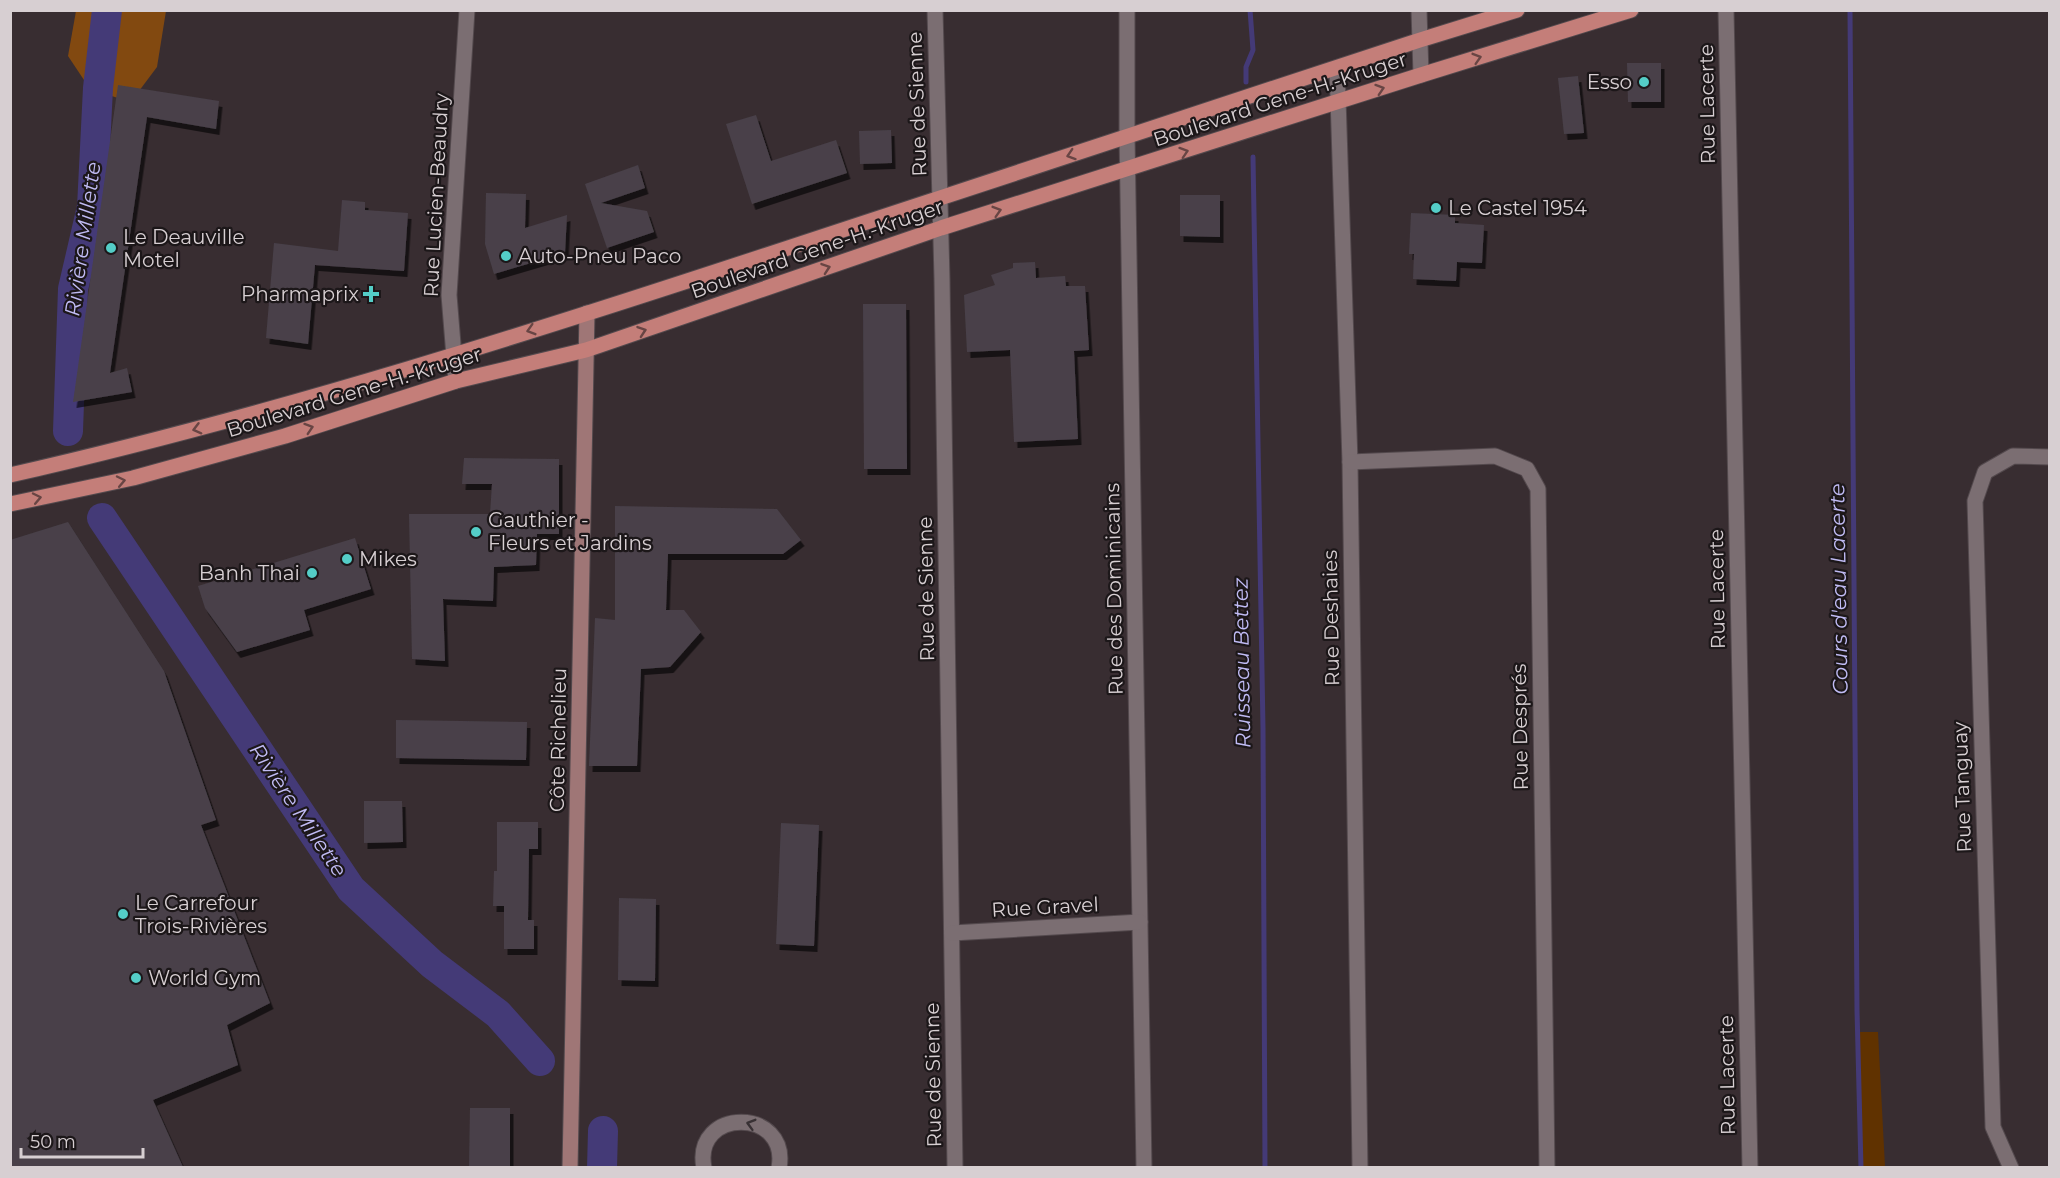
<svg xmlns="http://www.w3.org/2000/svg" width="2060" height="1178" viewBox="0 0 2060 1178" font-family="Montserrat,sans-serif">
  <style>
    .green { fill: #603200 }
    .forest { fill: #824910 }
    .lines { fill: none; stroke-linecap: round; stroke-linejoin: round }
    .stream { stroke: #443a77; stroke-width: 5 }
    .river { stroke: #443a77; stroke-width: 30 }
    .building { fill: #484049; filter: url(#shadow) }
    .street-casing { stroke: #53494d; stroke-width: 17 }
    .secondary-casing { stroke: #53494d; stroke-width: 17 }
    .primary-casing { stroke: #53494d; stroke-width: 17 }
    .street { stroke: #7b6e72; stroke-width: 15 }
    .secondary { stroke: #9f7676; stroke-width: 15 }
    .primary { stroke: #c47e79; stroke-width: 15 }
    .oneway { stroke: #684544 }
    .oneway2 { stroke: #383134 }
    .poi-dot { fill: #54cdc7; stroke: #1c1719; stroke-width: 2 }
    .labels { text-anchor: middle; stroke-width: 4.5; stroke-linejoin: round; paint-order: stroke }
    .poi-label { font-size: 20px; fill: #d7cfd2; stroke: #1c1719; text-anchor: start }
    .street-label { font-size: 20px; fill: #d7cfd2; stroke: #1c1719 }
    .water-label { font-size: 21px; font-style: italic; fill: #c0bbf4; stroke: #1c1719 }
  </style>
  <defs>
    <filter id="shadow"><feDropShadow dx="3.5" dy="6" stdDeviation="0" flood-color="#0009"/></filter>
  </defs>
  <rect width="100%" height="100%" fill="#382d31"/>
  <path class="green" d="M1859,1032H1878L1885,1167H1861Z"/>
  <path class="forest" d="M76,11H166L157,67L136,95L121,99L90,89L68,56Z"/>
  <g class="lines">
    <g class="stream">
      <path d="M1850,10L1857,1010L1861,1168"/>
      <path d="M1246,82V67L1253,50L1250,10"/>
      <path d="M1253,157L1263,728L1265,1168"/>
    </g>
    <g class="river">
      <path d="M68,431L73,289L92,207L98,88L107,10"/>
      <path d="M102,518L351,889L432,964L498,1014L540,1061"/>
      <path d="M602,1168L603,1131"/>
    </g>
  </g>
  <g class="building">
    <path d="M1627,63H1661V102H1628Z"/>
    <path d="M1578,76L1584,133L1564,134L1558,78Z"/>
    <path d="M118,85L219,101L216,129L147,117L110,373L127,368L132,392L73,402Z"/>
    <path d="M756,115L771,161L836,140L847,173L752,204L726,124Z"/>
    <path d="M891,130L892,163L860,164L859,131Z"/>
    <path d="M638,165L645,188L601,203L647,211L654,232L607,248L585,184Z"/>
    <path d="M486,193L526,194L525,228L567,215L565,253L494,274L485,244Z"/>
    <path d="M1180,195H1220V237L1180,236Z"/>
    <path d="M342,200L365,202V210L408,213L404,271L315,265L308,344L266,338L274,243L338,251Z"/>
    <path d="M1411,213L1455,215V223L1484,225L1482,263L1457,262L1456,281L1413,279L1414,254H1409Z"/>
    <path d="M1035,262L1036,278L1065,276L1066,286H1085L1089,350L1074,351L1078,439L1014,442L1010,350L967,352L964,295L995,285L991,275L1013,268V263Z"/>
    <path d="M863,304H906L907,469H864Z"/>
    <path d="M464,458L559,459V534H537L536,565L494,567L493,601L443,599L445,661L412,659L409,514H490L492,484H462Z"/>
    <path d="M615,506L777,509L801,540L783,554H668L666,610H684L701,632L670,667L641,669L637,766H589L595,618L615,620Z"/>
    <path d="M68,522L164,671L216,820L201,825L270,1003L227,1025L238,1065L153,1100L183,1167H10V540Z"/>
    <path d="M355,538L371,589L304,610L310,630L237,652L205,608L198,586Z"/>
    <path d="M396,720L527,722L526,760L396,758Z"/>
    <path d="M364,801H402L403,842L364,843Z"/>
    <path d="M497,822H538V849H529L528,920H534V949H504V906H493L494,871H497Z"/>
    <path d="M781,823L819,825L814,946L776,944Z"/>
    <path d="M619,898L656,899L655,981L618,980Z"/>
    <path d="M470,1108H510V1167H469Z"/>
  </g>
  <g class="lines">
    <g class="street-casing">
      <g id="street">
        <path d="M935,10L942,279L955,1168"/>
        <path d="M1127,10V136L1144,1168"/>
        <path d="M1419,10L1421,75"/>
        <path d="M1726,10L1750,1168"/>
        <path d="M1337,68L1350,462L1360,1168"/>
        <path d="M456,381L449,295L467,10"/>
        <path d="M1350,462L1495,456L1527,469L1538,489L1547,1168"/>
        <path d="M952,933L1140,922"/>
        <path d="M704,1168C692,1107 790,1107 779,1168"/>
        <path d="M2011,1168L1993,1127L1975,501L1985,472L2013,456L2050,457"/>
      </g>
    </g>
    <g class="secondary-casing">
      <path id="secondary" d="M570,1168L587,313"/>
    </g>
    <g class="primary-casing">
      <g id="primary">
        <path d="M10,475C278,414 540,330 800,244C1007,176 1213,108 1420,40L1517,10"/>
        <path d="M10,504L133,478L285,436L456,381L586,350L941,228L1421,75L1631,10"/>
      </g>
    </g>
    <use href="#street" class="street"/>
    <use href="#secondary" class="secondary"/>
    <use href="#primary" class="primary"/>
  </g>
  <defs><path id="oneway-chevron" d="M-2-3.5L2.5 0L-2 3.5" fill="none" stroke-width="1.6" stroke-linecap="round" stroke-linejoin="round" transform="scale(1.5)"/></defs>
  <g class="oneway">
    <use href="#oneway-chevron" transform="translate(1477 58) rotate(-17)"/>
    <use href="#oneway-chevron" transform="translate(1380 89) rotate(-18)"/>
    <use href="#oneway-chevron" transform="translate(1184 152) rotate(-18)"/>
    <use href="#oneway-chevron" transform="translate(1071 155) rotate(162)"/>
    <use href="#oneway-chevron" transform="translate(997 211) rotate(-17)"/>
    <use href="#oneway-chevron" transform="translate(826 268) rotate(-19)"/>
    <use href="#oneway-chevron" transform="translate(531 330) rotate(163)"/>
    <use href="#oneway-chevron" transform="translate(642 331) rotate(-19)"/>
    <use href="#oneway-chevron" transform="translate(309 428) rotate(-18)"/>
    <use href="#oneway-chevron" transform="translate(197 429) rotate(165)"/>
    <use href="#oneway-chevron" transform="translate(121 481) rotate(-12)"/>
    <use href="#oneway-chevron" transform="translate(37 498) rotate(-12)"/>
  </g>
  <use class="oneway2" href="#oneway-chevron" transform="translate(751 1124) rotate(-164)"/>
  <g class="poi-dot">
    <circle cx="1644" cy="82" r="6"/>
    <circle cx="1436" cy="208" r="6"/>
    <circle cx="111" cy="248" r="6"/>
    <circle cx="506" cy="256" r="6"/>
    <path d="M368 285h6v6h6v6h-6v6h-6v-6h-6v-6h6z"/>
    <circle cx="476" cy="532" r="6"/>
    <circle cx="347" cy="559" r="6"/>
    <circle cx="312" cy="573" r="6"/>
    <circle cx="123" cy="914" r="6"/>
    <circle cx="136" cy="978" r="6"/>
  </g>
  <g class="labels">
    <g class="poi-label">
      <text x="1632" y="89" text-anchor="end">Esso</text>
      <text x="1448" y="215">Le Castel 1954</text>
      <text x="123" y="244">Le Deauville<tspan x="123" dy="23">Motel</tspan></text>
      <text x="518" y="263">Auto-Pneu Paco</text>
      <text x="359" y="301" text-anchor="end">Pharmaprix</text>
      <text x="488" y="527">Gauthier -<tspan x="488" dy="23">Fleurs et Jardins</tspan></text>
      <text x="359" y="566">Mikes</text>
      <text x="300" y="580" text-anchor="end">Banh Thai</text>
      <text x="135" y="910">Le Carrefour<tspan x="135" dy="23">Trois-Rivières</tspan></text>
      <text x="148" y="985">World Gym</text>
    </g>
    <g class="street-label">
      <text transform="translate(1280 99) rotate(-18)" y="7">Boulevard Gene-H.-Kruger</text>
      <text transform="translate(917 104) rotate(-92)" y="7">Rue de Sienne</text>
      <text transform="translate(1707 104) rotate(-91)" y="7">Rue Lacerte</text>
      <text transform="translate(436 195) rotate(-87)" y="7">Rue Lucien-Beaudry</text>
      <text transform="translate(817 249) rotate(-19)" y="7">Boulevard Gene-H.-Kruger</text>
      <text transform="translate(354 392) rotate(-17)" y="7">Boulevard Gene-H.-Kruger</text>
      <text transform="translate(926 589) rotate(-91)" y="7">Rue de Sienne</text>
      <text transform="translate(1114 589) rotate(-91)" y="7">Rue des Dominicains</text>
      <text transform="translate(1717 589) rotate(-91)" y="7">Rue Lacerte</text>
      <text transform="translate(1331 618) rotate(-91)" y="7">Rue Deshaies</text>
      <text transform="translate(1520 727) rotate(-91)" y="7">Rue Després</text>
      <text transform="translate(558 740) rotate(-89)" y="7">Côte Richelieu</text>
      <text transform="translate(1962 787) rotate(-92)" y="7">Rue Tanguay</text>
      <text transform="translate(1045 907) rotate(-3)" y="7">Rue Gravel</text>
      <text transform="translate(933 1075) rotate(-91)" y="7">Rue de Sienne</text>
      <text transform="translate(1727 1075) rotate(-91)" y="7">Rue Lacerte</text>
    </g>
    <g class="water-label">
      <text transform="translate(83 239) rotate(-82)" y="7">Rivière Millette</text>
      <text transform="translate(1839 589) rotate(-91)" y="7">Cours d'eau Lacerte</text>
      <text transform="translate(1242 663) rotate(-91)" y="7">Ruisseau Bettez</text>
      <text transform="translate(298 810) rotate(56)" y="7">Rivière Millette</text>
    </g>
  </g>
  <rect width="2060" height="1178" fill="none" stroke="#d7cfd2" stroke-width="24"/>
  <path d="M21 1148v9h122v-9" fill="none" stroke="#d7cfd2" stroke-width="3"/>
  <text x="30" y="1148" font-size="18" fill="#d7cfd2" stroke="#1c1719" stroke-width="4.5" paint-order="stroke">50 m</text>
</svg>
